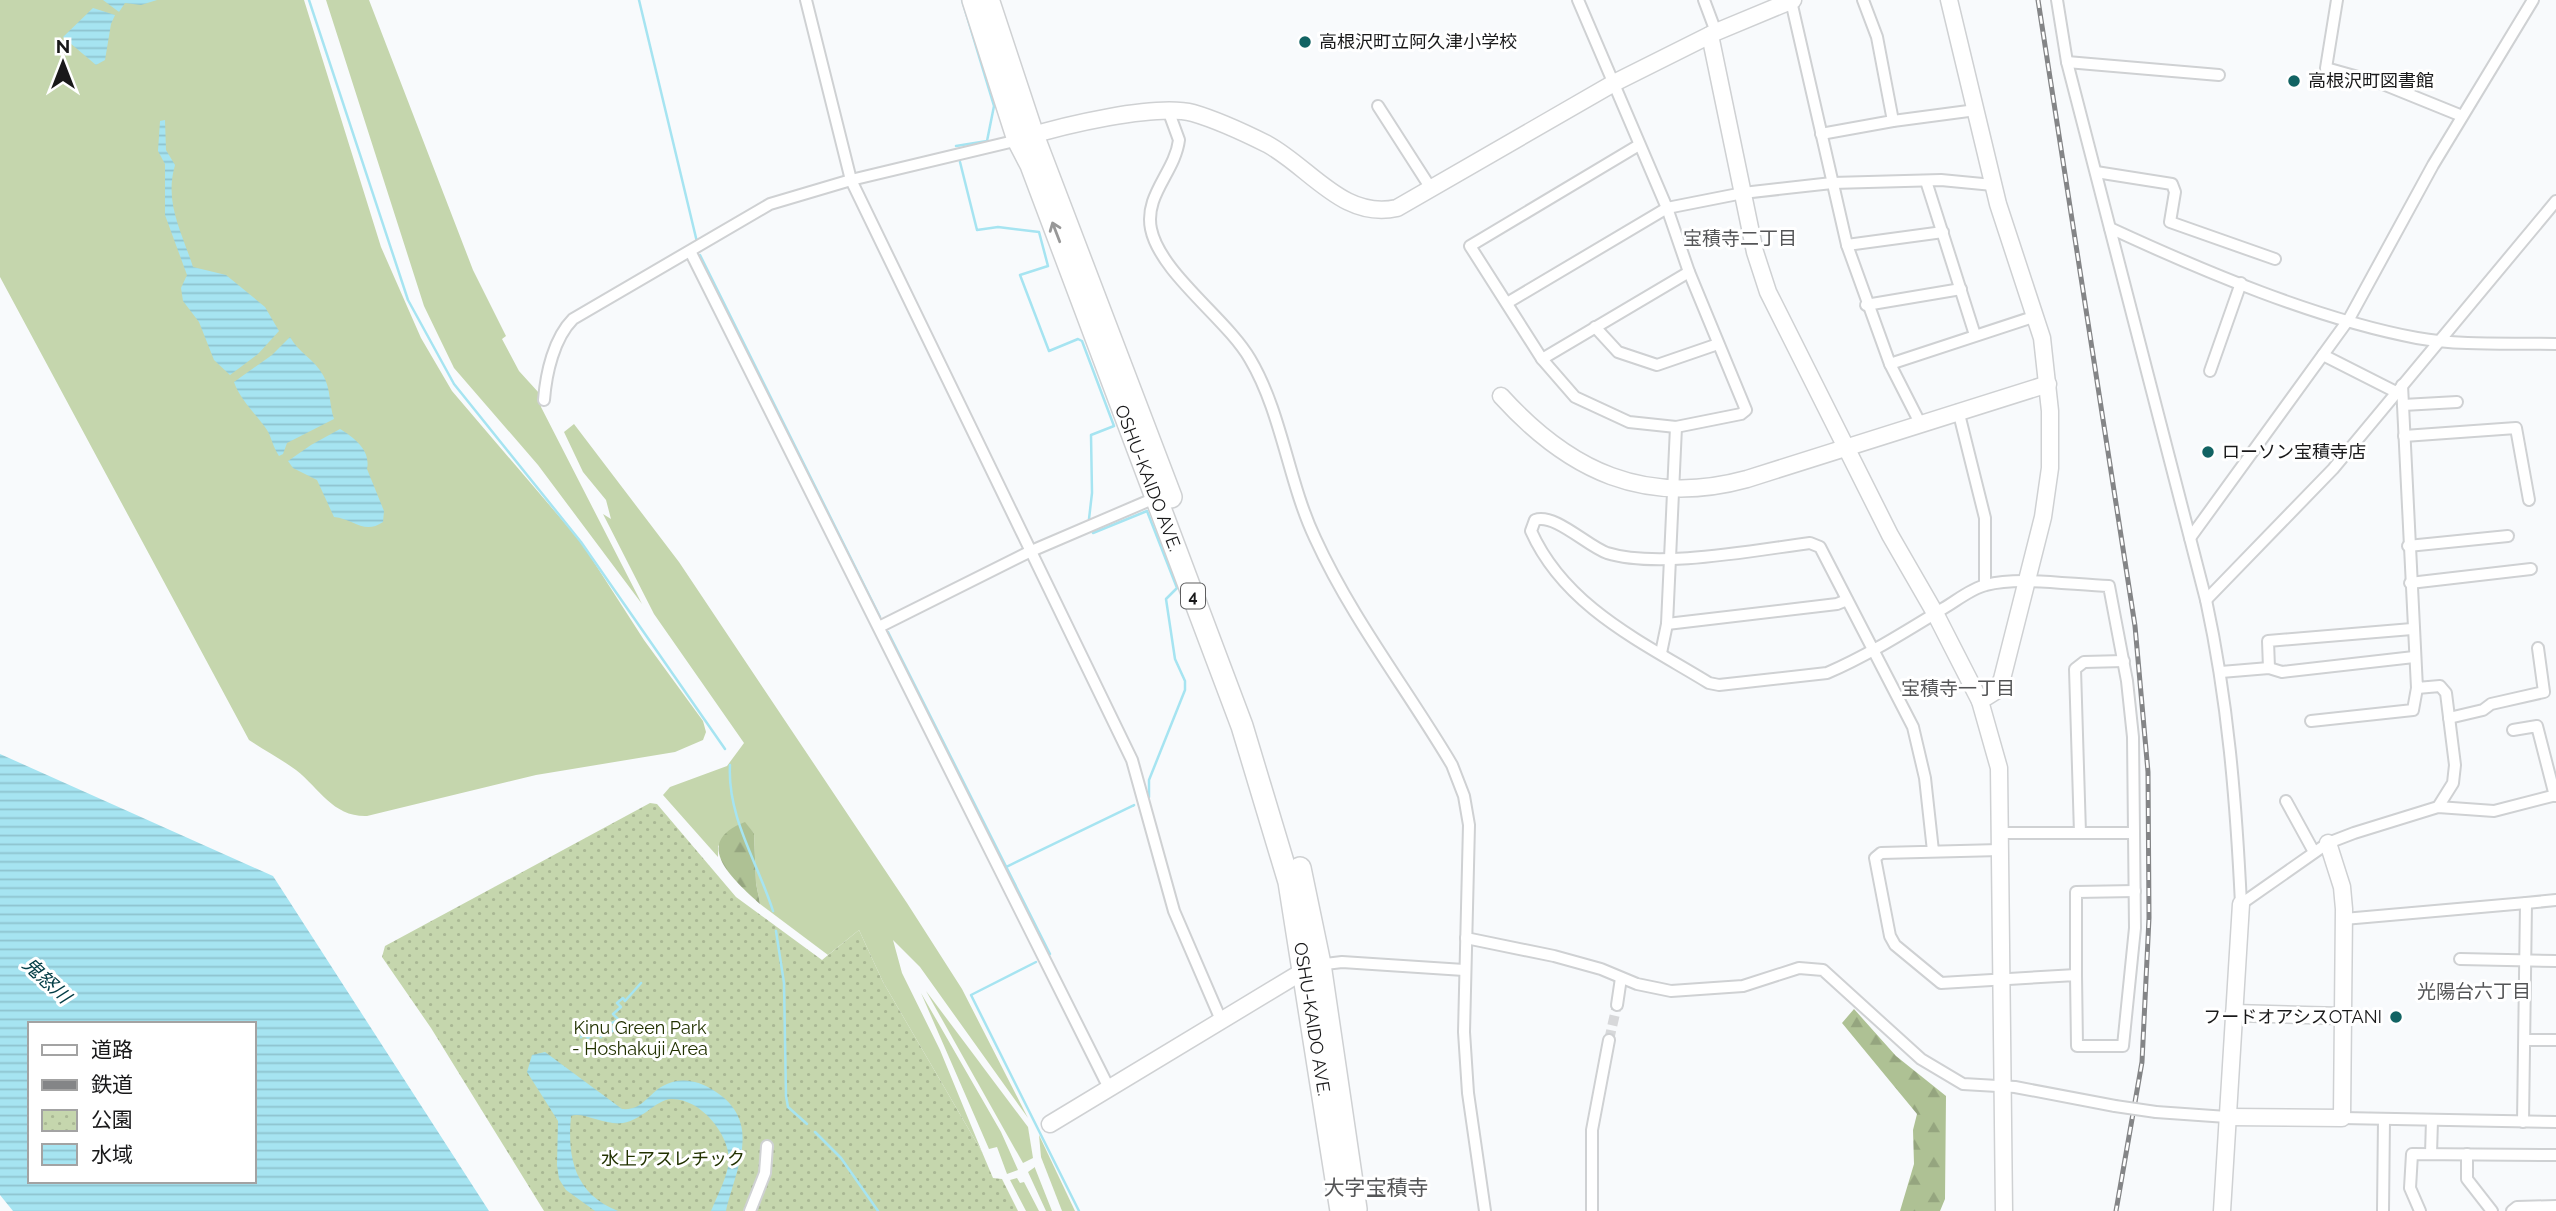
<svg xmlns="http://www.w3.org/2000/svg" width="2556" height="1211" viewBox="0 0 2556 1211" font-family="Raleway,'Noto Sans JP',sans-serif">
  <style>
    .grass { fill: #c5d6ad }
    .forest { fill: url(#forest-firs) }
    .park { fill: url(#park-dots) }
    .water { fill: url(#water-rules); fill-rule: evenodd }
    .lines { fill: none; stroke-linecap: round; stroke-linejoin: round }
    .stream { stroke: #a6e4f1; stroke-width: 2.5 }
    .street-tunnel { stroke: #d7d8da; stroke-width: 10; stroke-dasharray: 10 5; stroke-linecap: butt }
    .street-casing { stroke: #cfd1d3; stroke-width: 14 }
    .secondary-casing { stroke: #cfd1d3; stroke-width: 19 }
    .highway-casing { stroke: #cfd1d3; stroke-width: 24 }
    .street { stroke: #fff; stroke-width: 10 }
    .secondary { stroke: #fff; stroke-width: 16 }
    .highway { stroke: #fff; stroke-width: 21 }
    .rail-casing { stroke: #848587; stroke-width: 5 }
    .rail { stroke: #fff; stroke-width: 2.5; stroke-dasharray: 8; stroke-linecap: butt }
    .street-bridge-casing { stroke: #cfd1d3; stroke-width: 14; stroke-linecap: butt }
    .street-bridge { stroke: #fff; stroke-width: 10 }
    .oneway { stroke: #989898 }
    .poi-dot { fill: #126363; stroke: #fff; stroke-width: 2.5 }
    .labels { text-anchor: middle; stroke-width: 6; stroke-linejoin: round; paint-order: stroke }
    .shield { fill: #fff; stroke: #5e5e5f; stroke-width: 2 }
    .shield-label { font-size: 16px; font-weight: bold; fill: #19191a }
    .poi-label { font-size: 18px; fill: #19191a; stroke: #fff; text-anchor: start }
    .street-label { font-size: 18px; fill: #19191a; stroke: #fff }
    .park-label { font-size: 18px; fill: #223200; stroke: #fff }
    .neighbourhood-label { font-size: 19px; fill: #545557; stroke: #fff }
    .water-label { font-size: 19px; font-style: italic; fill: #003b44; stroke: #fff }
    .quarter-label { font-size: 21px; fill: #545557; stroke: #fff }
  </style>
  <defs>
    <pattern id="forest-firs" width="22" height="20" patternUnits="userSpaceOnUse" patternTransform="scale(1.75)"><rect width="22" height="20" fill="#aec194"/><path d="M5 1l3.5 6h-7zM16 11l3.5 6h-7z" fill="#95a57f"/></pattern>
    <pattern id="park-dots" width="8" height="8" patternUnits="userSpaceOnUse" patternTransform="scale(1.75)"><rect width="8" height="8" fill="#c5d6ad"/><path d="M2 2h.1M6 6h.1" fill="none" stroke="#a9b794" stroke-width="1.8" stroke-linecap="round"/></pattern>
    <pattern id="water-rules" width="6" height="5" patternUnits="userSpaceOnUse" patternTransform="scale(1.75)"><rect width="6" height="5" fill="#a6e4f1"/><path d="M0 2.5h6" fill="none" stroke="#8ec3ce"/></pattern>
  </defs>
  <rect width="100%" height="100%" fill="#f8fafc"/>
  <g class="grass">
    <path d="M0,0H304L381,247L421,338L452,391L581,542L644,640L703,721L706,732L703,740L675,752L536,775L367,816C333,817 320,789 296,770C281,759 264,750 249,740L0,277Z"/>
    <path d="M326,0H369L473,270L506,336L502,339L519,371L539,393L541,407L642,604L538,465L454,368L424,306Z"/>
    <path d="M574,424L679,562L907,903L962,989L1028,1118L920,967L893,940L902,973L940,1050L982,1152L883,982L859,930L828,955L760,904L756,883L754,833L745,823L718,846V857L663,795L670,787L727,766L744,743L654,614L603,514L611,519L606,500L583,472L564,432Z"/>
    <path d="M926,991L1028,1127L1033,1158L1023,1163Z"/>
    <path d="M921,993L1001,1132L1018,1170L1007,1174L997,1147L989,1149Z"/>
    <path d="M1039,1135L1075,1211H1062L1041,1157Z"/>
    <path d="M1035,1167V1168L1052,1211H1046L1028,1172Z"/>
    <path d="M1017,1178L1020,1183L1024,1182L1039,1211H1026L1010,1180Z"/>
  </g>
  <g class="forest">
    <path d="M745,822L754,833L756,883L760,904C734,880 690,843 745,822Z"/>
    <path d="M1854,1009L1896,1056L1946,1096L1945,1199L1940,1211H1900L1914,1164L1913,1130L1917,1114L1842,1023Z"/>
  </g>
  <path class="park" d="M650,803L657,804L736,897L822,960L859,930L883,982L982,1152L993,1178L1002,1179L1018,1211H544L431,1028L382,957L385,946Z"/>
  <g class="water">
    <path d="M103,0H157L141,5L125,3L119,12Z"/>
    <path d="M93,8L115,15L111,24L105,60L96,65L63,37Z"/>
    <path d="M165,120L166,150L175,165C164,203 182,232 193,267L226,275L265,307L279,331L258,354L230,375L214,360L199,322L183,301L181,288L187,275L165,215V164L158,151L160,121Z"/>
    <path d="M290,337C298,352 315,360 323,375C331,389 329,404 334,419L287,443L283,454L279,456C273,447 271,436 267,430C257,415 240,400 234,382L272,355Z"/>
    <path d="M340,429C355,438 371,451 367,469L384,511L383,522C364,535 354,519 334,517L317,480L293,468L288,461L311,445Z"/>
    <path d="M0,754L273,876L489,1211H13L0,1195ZM30,1024H254V1181H30Z"/>
    <path d="M545,1052L622,1109C644,1111 649,1091 667,1084C682,1077 699,1081 713,1090C764,1121 736,1168 726,1211H711C717,1196 728,1176 729,1160C729,1133 699,1097 670,1099C655,1101 642,1120 623,1123C606,1126 582,1111 571,1116C567,1158 575,1194 618,1211H595L566,1190L559,1179L557,1165L558,1121L527,1072L532,1055Z"/>
  </g>
  <g class="lines">
    <g class="stream">
      <path d="M309,0L408,300L454,384L581,542L725,749"/>
      <path d="M639,0L697,242"/>
      <path d="M956,146L987,141L994,106L962,0"/>
      <path d="M960,162L977,230L998,227L1039,232L1048,266L1020,275L1049,351L1078,339L1082,341L1114,426L1091,435L1092,493L1089,519"/>
      <path d="M700,255L880,617"/>
      <path d="M1093,533L1147,511L1177,588L1166,599L1175,659L1185,681V690L1149,780V797"/>
      <path d="M888,632L1050,954"/>
      <path d="M730,765C727,817 758,863 773,911"/>
      <path d="M1006,867L1134,805"/>
      <path d="M776,931L784,983L786,1096L788,1107L807,1124"/>
      <path d="M1036,962L971,995L1079,1211"/>
      <path d="M581,1037L584,1034L588,1038L595,1032L601,1037L605,1027L611,1032L614,1030L609,1024L619,1020L613,1014L621,1007L617,1003L623,998L625,1001L641,983"/>
      <path d="M815,1132L841,1158L878,1211"/>
    </g>
    <path class="street-tunnel" d="M1609,1040L1617,1005"/>
    <g class="street-casing">
      <g id="street">
        <path d="M806,0L851,180L1132,760L1174,911L1221,1020"/>
        <path d="M1578,0L1667,208L1689,272L1746,410L1741,414L1676,427L1629,422L1575,397L1542,359L1470,246L1639,145"/>
        <path d="M1704,0L1716,32"/>
        <path d="M2057,0L2067,62L2206,600C2228,701 2236,801 2241,904"/>
        <path d="M2337,0L2326,68L2383,84L2462,116"/>
        <path d="M1791,1L1847,245L1890,364L2036,316"/>
        <path d="M2067,62L2219,75"/>
        <path d="M1378,106L1430,187"/>
        <path d="M1168,110L1179,140C1175,172 1144,195 1151,229C1160,273 1227,319 1250,359C1282,413 1288,481 1315,538C1352,619 1407,689 1452,765L1464,796L1469,825L1464,1032L1468,1093L1485,1211"/>
        <path d="M1893,121L1976,110"/>
        <path d="M1821,134L1893,121L1877,37L1863,0"/>
        <path d="M2096,172L2172,184L2175,192L2170,222L2275,259"/>
        <path d="M1926,181L1975,335"/>
        <path d="M2110,228C2203,271 2316,319 2417,338C2462,346 2510,343 2556,344"/>
        <path d="M1847,245L1943,232"/>
        <path d="M691,253L1109,1088"/>
        <path d="M1507,303L1667,208L1743,193L1832,183L1941,180L1993,185"/>
        <path d="M1866,305L1961,289"/>
        <path d="M1595,327L1618,352L1657,365L1718,344"/>
        <path d="M2323,355L2396,392"/>
        <path d="M1542,359L1689,272"/>
        <path d="M1890,364L1920,423"/>
        <path d="M2210,371L2241,283"/>
        <path d="M2402,385L2417,688L2440,686L2446,693L2455,765L2453,783L2438,807"/>
        <path d="M544,400C546,373 554,338 573,319L770,204L851,180L1018,140"/>
        <path d="M2403,405L2457,402"/>
        <path d="M1958,410L1985,518V585"/>
        <path d="M2404,436L2516,428L2529,500"/>
        <path d="M2190,538L2349,319L2433,165L2533,0"/>
        <path d="M2408,546L2508,536"/>
        <path d="M2410,583L2531,569"/>
        <path d="M2206,600L2333,469L2556,201"/>
        <path d="M1667,624L1837,604L1847,600"/>
        <path d="M879,627L1029,552L1155,498"/>
        <path d="M1661,653L1667,624L1676,427"/>
        <path d="M2269,668L2268,641L2412,629"/>
        <path d="M2221,672L2269,668L2282,672L2414,657"/>
        <path d="M2449,718L2483,710L2491,704L2544,692L2538,648"/>
        <path d="M2311,721L2413,710L2417,688"/>
        <path d="M2513,730L2537,726L2555,796"/>
        <path d="M2286,801L2314,852"/>
        <path d="M2000,833H2134"/>
        <path d="M2080,833L2075,669L2084,662L2124,661"/>
        <path d="M1933,851L1925,778L1913,727L1820,547L1810,543C1755,550 1658,569 1607,553C1587,546 1555,513 1535,520L1531,531C1565,607 1642,642 1709,683L1719,685L1827,673C1867,656 1906,631 1944,608C1956,601 1972,588 1986,585C2020,576 2073,585 2109,586L2127,681L2133,737L2135,928L2123,1046H2077L2076,975L1941,983L1895,945L1890,936L1875,858L1881,853L2000,850"/>
        <path d="M2526,903L2556,900"/>
        <path d="M2241,904L2328,843L2354,833L2438,807L2494,811L2556,795"/>
        <path d="M2344,919L2526,903L2523,1122"/>
        <path d="M1466,938L1554,956L1601,969L1637,984L1671,991L1743,986L1799,968L1823,970L1921,1059L1963,1084L2015,1087L2115,1106"/>
        <path d="M2460,959L2556,961"/>
        <path d="M1317,965L1342,962L1464,970"/>
        <path d="M2076,975V892L2135,891"/>
        <path d="M1617,1005L1621,978"/>
        <path d="M2525,1040H2556"/>
        <path d="M2156,1112L2227,1117"/>
        <path d="M2342,1118L2556,1122"/>
        <path d="M2431,1154L2432,1120"/>
        <path d="M2467,1154V1179L2492,1211"/>
        <path d="M750,1211L765,1173L767,1146"/>
        <path d="M1592,1211V1130L1609,1040"/>
        <path d="M2383,1211L2384,1119"/>
        <path d="M2420,1211L2410,1188L2412,1154L2556,1155"/>
        <path d="M2512,1211L2517,1207L2556,1206"/>
      </g>
    </g>
    <g class="secondary-casing">
      <g id="secondary">
        <path d="M1949,0L1998,204L2042,338L2050,411V468L2043,517L2002,679L1996,691L1980,701L1999,768L2004,1211"/>
        <path d="M1710,35L1755,252L1768,292L1890,535L1935,613L1980,701"/>
        <path d="M1023,138C1061,126 1156,103 1193,113C1217,120 1245,133 1267,144C1311,168 1343,220 1397,208L1614,83L1716,32L1793,0"/>
        <path d="M1501,396C1569,471 1645,507 1747,479L2048,384"/>
        <path d="M2234,1013L2343,1016"/>
        <path d="M2227,1117L2342,1118L2344,909L2342,887L2328,843"/>
        <path d="M1050,1124L1305,970"/>
        <path d="M2222,1211L2241,904"/>
      </g>
    </g>
    <g class="highway-casing">
      <g id="highway">
        <path d="M973,0L1018,140L1031,165L1242,726L1289,882L1341,1211"/>
        <path d="M989,2L1033,135L1171,497"/>
        <path d="M1300,868L1320,964L1356,1209"/>
      </g>
    </g>
    <use href="#street" class="street"/>
    <use href="#secondary" class="secondary"/>
    <use href="#highway" class="highway"/>
    <g class="rail-casing">
      <path id="rail" d="M2038,0L2135,626L2148,772L2149,918L2142,1062L2116,1211"/>
    </g>
    <use href="#rail" class="rail"/>
    <g class="street-bridge-casing">
      <path id="street-bridge" d="M2115,1106L2156,1112"/>
    </g>
    <use href="#street-bridge" class="street-bridge"/>
  </g>
  <defs><path id="oneway-shaft" d="M-6 0H5M1.5-3L5.5 0L1.5 3" fill="none" stroke-width="1.6" stroke-linecap="round" stroke-linejoin="round" transform="scale(1.75)"/></defs>
  <use class="oneway" href="#oneway-shaft" transform="translate(1056 232) rotate(-111)"/>
  <g class="poi-dot">
    <circle cx="1305" cy="42" r="7"/>
    <circle cx="2294" cy="81" r="7"/>
    <circle cx="2208" cy="452" r="7"/>
    <circle cx="2396" cy="1017" r="7"/>
  </g>
  <g class="labels">
    <rect class="shield" x="1181" y="583.5" width="24" height="25" rx="5"/>
    <g class="shield-label">
      <text x="1193" y="602">4</text>
    </g>
    <g class="poi-label">
      <text x="1319" y="48">高根沢町立阿久津小学校</text>
      <text x="2308" y="87">高根沢町図書館</text>
      <text x="2222" y="458">ローソン宝積寺店</text>
      <text x="2382" y="1023" text-anchor="end">フードオアシスOTANI</text>
    </g>
    <g class="street-label">
      <text transform="translate(1148 478) rotate(69)" y="6">OSHU-KAIDO AVE.</text>
      <text transform="translate(1312 1019) rotate(81)" y="6">OSHU-KAIDO AVE.</text>
    </g>
    <g class="park-label">
      <text x="640" y="1034">Kinu Green Park<tspan x="640" dy="21">- Hoshakuji Area</tspan></text>
      <text x="673" y="1165">水上アスレチック</text>
    </g>
    <g class="neighbourhood-label">
      <text x="1740" y="245">宝積寺二丁目</text>
      <text x="1958" y="695">宝積寺一丁目</text>
      <text x="2474" y="998">光陽台六丁目</text>
    </g>
    <g class="water-label">
      <text transform="translate(47 980) rotate(43)" y="7">鬼怒川</text>
    </g>
    <g class="quarter-label">
      <text x="1376" y="1195">大字宝積寺</text>
    </g>
  </g>
  <rect x="28" y="1022" width="228" height="161" fill="#ffffff" stroke="#a3a3a3" stroke-width="2"/>
  <rect x="42" y="1045" width="35" height="10" fill="#ffffff" stroke="#a3a3a3" stroke-width="2"/>
  <text x="91" y="1057" font-size="21" fill="#19191a">道路</text>
  <rect x="42" y="1080" width="35" height="10" fill="#848587" stroke="#a3a3a3" stroke-width="2"/>
  <text x="91" y="1092" font-size="21" fill="#19191a">鉄道</text>
  <rect x="42" y="1110" width="35" height="21" fill="url(#park-dots)" stroke="#a3a3a3" stroke-width="2"/>
  <text x="91" y="1127" font-size="21" fill="#19191a">公園</text>
  <rect x="42" y="1144" width="35" height="21" fill="url(#water-rules)" stroke="#a3a3a3" stroke-width="2"/>
  <text x="91" y="1162" font-size="21" fill="#19191a">水域</text>
  <g transform="translate(63 63)" stroke="#ffffff" stroke-width="5" paint-order="stroke">
  <path d="M0-5L12 26L0 18L-12 26Z" fill="#19191a"/>
  <text y="-10" font-size="19" font-weight="bold" text-anchor="middle" fill="#19191a">N</text>
  </g>
</svg>
